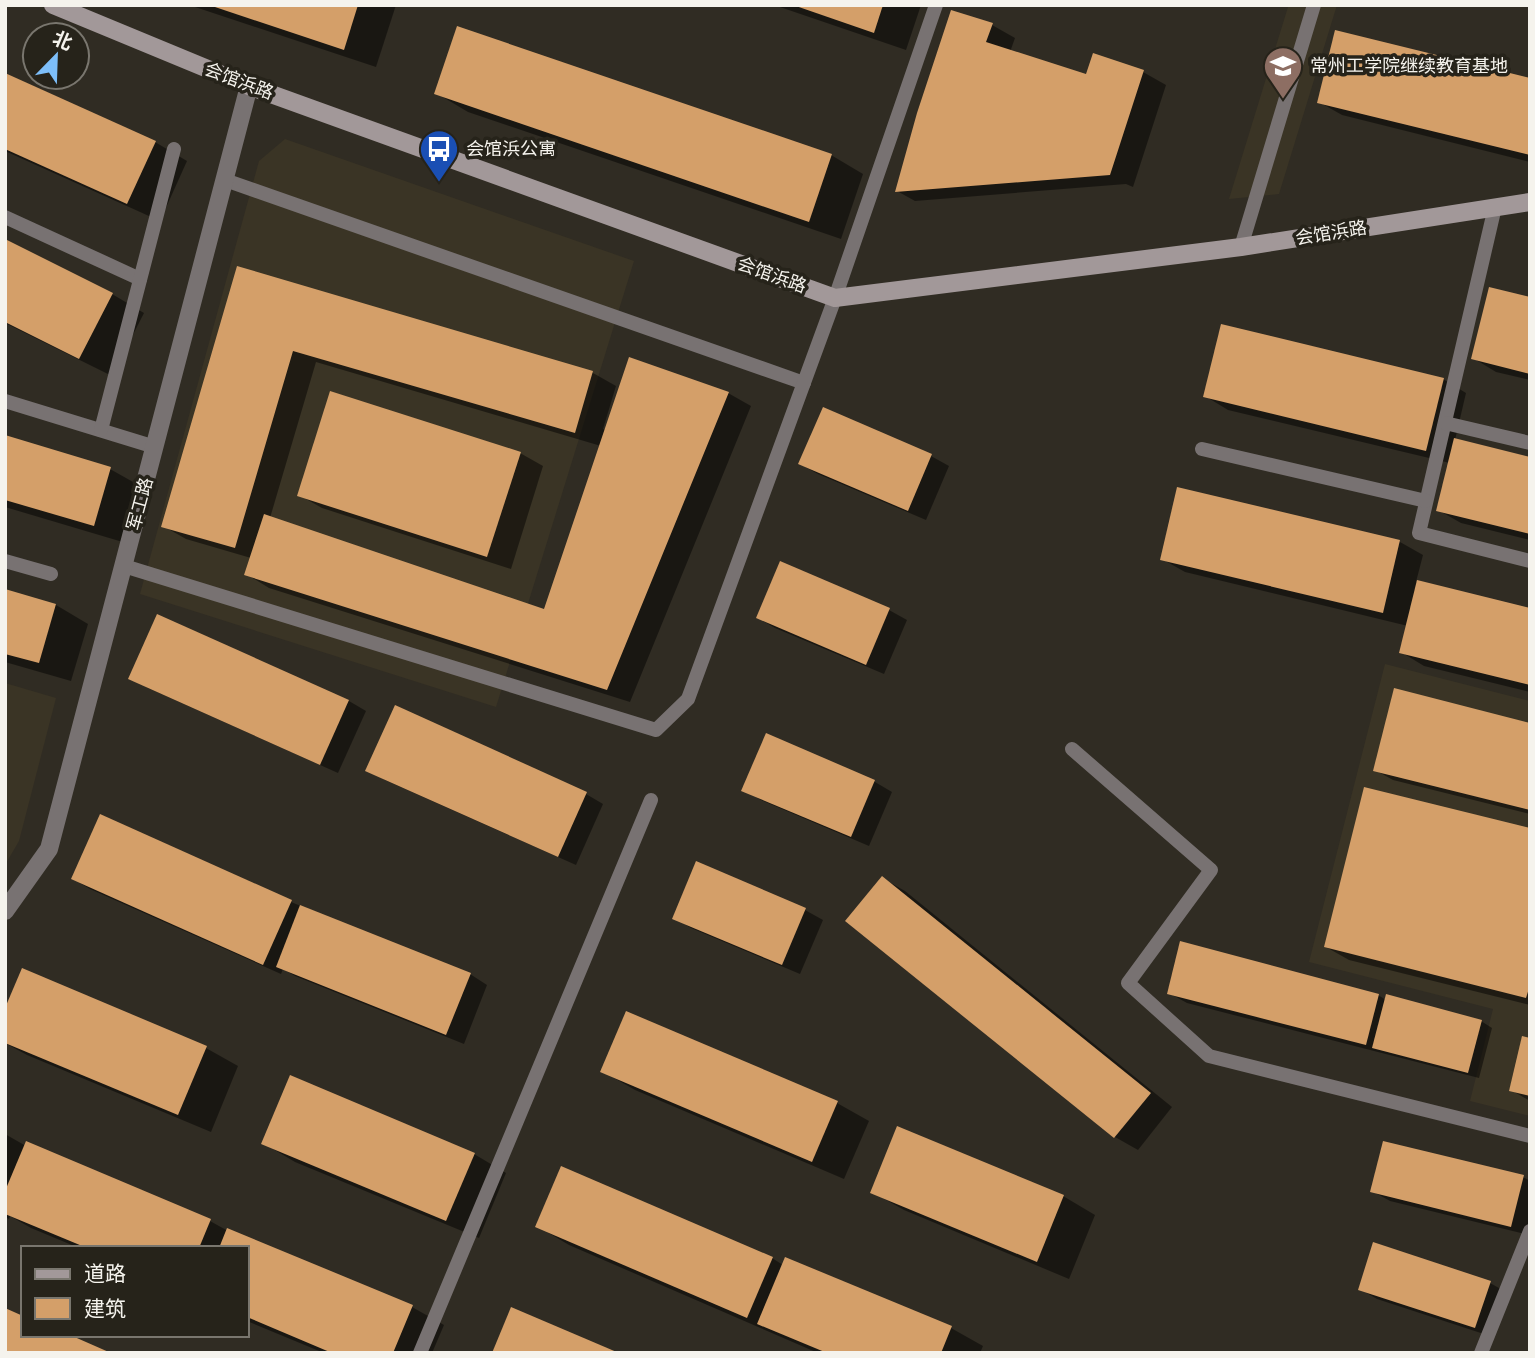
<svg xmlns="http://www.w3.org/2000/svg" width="1535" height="1358" viewBox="0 0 1535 1358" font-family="'PT Sans Narrow','Noto Sans SC',sans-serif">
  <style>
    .built { fill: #3a3425 }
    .shadow { fill: #0007; fill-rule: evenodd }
    .building { fill: #d49f69 }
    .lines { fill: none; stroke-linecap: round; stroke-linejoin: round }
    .lane { stroke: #787272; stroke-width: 14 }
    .street { stroke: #787272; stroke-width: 18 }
    .secondary { stroke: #a29899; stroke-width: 18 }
    .labels { text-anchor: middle; stroke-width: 7; stroke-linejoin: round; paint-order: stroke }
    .poi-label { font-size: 18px; fill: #f5f3ed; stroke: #26231a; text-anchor: start }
    .street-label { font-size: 18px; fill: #f5f3ed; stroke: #26231a }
  </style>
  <rect width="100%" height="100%" fill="#302c23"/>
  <g class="built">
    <path d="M1285,5H1337L1279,194L1229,199L1288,7Z"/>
    <path d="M285,139L634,261L496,707L140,594L259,161Z"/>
    <path d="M1385,664L1530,701V1116L1470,1101L1493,1009L1309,962Z"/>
    <path d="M5,683L56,698L19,841L5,865Z"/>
  </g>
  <g class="shadow">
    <path d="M189,5H396L376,67Z"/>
    <path d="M774,5H921L906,50Z"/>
    <path d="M992,25L1015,38L1010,52L1087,76L1143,72L1166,85L1133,187L1126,184L915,201L897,191Z"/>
    <path d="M5,74L155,142L187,161L160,221L5,151Z"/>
    <path d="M1530,80V162L1342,115L1319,102Z"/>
    <path d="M436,93L831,155L863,174L841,239L468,112Z"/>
    <path d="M5,241L112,294L144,313L112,376L5,323Z"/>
    <path d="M238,268L593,373L616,386L603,429L606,430L728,393L751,406L630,702L269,588L246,574L251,558L186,539L163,526ZM316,362L601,446L545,611L270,518Z"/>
    <path d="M1530,298V380L1496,372L1473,358Z"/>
    <path d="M1443,379L1466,393L1455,440L1530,459V540L1461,523L1438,510L1450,463L1228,410L1205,396Z"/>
    <path d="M823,409L931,456L949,466L926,520L818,474L800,464Z"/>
    <path d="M5,437L110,469L142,487L126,543L5,507Z"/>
    <path d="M520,453L543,466L511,569L322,508L299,495Z"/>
    <path d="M1179,489L1400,542L1423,555L1416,582L1530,610V692L1424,666L1401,652L1408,626L1185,572L1162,559Z"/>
    <path d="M781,564L889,610L907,620L884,674L775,628L758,618Z"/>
    <path d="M5,591L56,605L88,624L71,681L5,662Z"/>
    <path d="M158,616L349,701L366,711L338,773L148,688L130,678Z"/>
    <path d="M1530,724V814L1393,780L1375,770Z"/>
    <path d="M767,736L875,782L892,792L869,846L761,800L744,790Z"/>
    <path d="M368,770L586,794L603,804L576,865L385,780Z"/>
    <path d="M1530,830V1005L1349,960L1326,947Z"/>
    <path d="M882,878L905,891L1172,1107L1138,1150L1115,1137Z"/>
    <path d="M73,879L291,902L470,974L487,985L464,1044L295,976L283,969L281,974L90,889Z"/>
    <path d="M805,910L823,920L800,974L691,928L674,918Z"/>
    <path d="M23,971L206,1048L238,1066L211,1132L27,1055L5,1043Z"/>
    <path d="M1169,993L1378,995L1386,1000L1481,1021L1492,1028L1479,1078L1187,1003Z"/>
    <path d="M627,1013L837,1103L869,1121L844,1179L635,1090L602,1071Z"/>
    <path d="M1530,1040V1101L1511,1090Z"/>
    <path d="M5,1134L26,1146L210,1221L228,1231L412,1307L444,1325L432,1353H324L247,1321V1248H79L31,1228L10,1216L9,1219L5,1217Z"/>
    <path d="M263,1143L474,1154L506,1173L479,1238L295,1162Z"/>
    <path d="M1523,1177L1530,1181L1529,1235L1390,1201L1372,1191Z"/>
    <path d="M872,1192L1063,1196L1095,1215L1069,1279L904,1210Z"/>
    <path d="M537,1226L772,1258L783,1265L951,1328L983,1346L980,1353H818L569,1245Z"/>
    <path d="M1490,1283L1508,1293L1493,1337L1377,1299L1360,1289Z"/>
  </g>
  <g class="building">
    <path d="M209,5H358L344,50Z"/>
    <path d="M793,5H883L874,33Z"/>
    <path d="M951,10L993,23L986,42L1086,74L1093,53L1144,70L1110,175L895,192L917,113Z"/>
    <path d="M457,26L832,154L809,222L434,94Z"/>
    <path d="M1335,30L1530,78V155L1317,103Z"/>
    <path d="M5,73L156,141L127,204L5,149Z"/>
    <path d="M5,239L113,293L79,359L5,322Z"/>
    <path d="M237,266L593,371L575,433L293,351L235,548L161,527Z"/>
    <path d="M1489,287L1530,297V374L1471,359Z"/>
    <path d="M1221,324L1444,378L1426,451L1203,397Z"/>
    <path d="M629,357L729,392L607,690L244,575L264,514L544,609Z"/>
    <path d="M330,391L521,452L487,557L297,496Z"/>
    <path d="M823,407L932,454L908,511L798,464Z"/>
    <path d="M5,435L111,467L94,526L5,500Z"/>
    <path d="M1454,438L1530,457V534L1436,511Z"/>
    <path d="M1177,487L1400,540L1383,613L1160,560Z"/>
    <path d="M780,561L890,608L866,665L756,618Z"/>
    <path d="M1417,580L1530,608V685L1399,653Z"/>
    <path d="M5,589L56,604L39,663L5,654Z"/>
    <path d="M157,614L349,700L320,765L128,679Z"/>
    <path d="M1394,688L1530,723V810L1373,771Z"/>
    <path d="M395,705L587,792L558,857L365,771Z"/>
    <path d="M766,733L875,780L851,837L741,791Z"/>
    <path d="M1364,787L1530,828V985L1526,998L1324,947Z"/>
    <path d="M100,814L292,900L263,965L71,879Z"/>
    <path d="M696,861L806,908L782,965L672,919Z"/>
    <path d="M882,876L1151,1093L1114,1138L845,921Z"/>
    <path d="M300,905L471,973L446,1035L276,967Z"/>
    <path d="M1180,941L1379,994L1366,1045L1167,994Z"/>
    <path d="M22,968L207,1046L178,1115L5,1043V1008Z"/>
    <path d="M1386,994L1482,1020L1468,1073L1372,1048Z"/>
    <path d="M626,1011L838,1101L812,1162L600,1072Z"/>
    <path d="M1522,1036L1530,1038V1096L1509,1091Z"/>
    <path d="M290,1075L475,1153L446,1221L261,1144Z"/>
    <path d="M897,1126L1064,1195L1037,1262L870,1193Z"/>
    <path d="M26,1141L211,1219L199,1248H87L5,1214V1191Z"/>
    <path d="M1383,1141L1524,1175L1511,1227L1370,1192Z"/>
    <path d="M561,1166L773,1257L747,1318L535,1227Z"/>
    <path d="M227,1228L413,1305L393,1353H332L247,1317V1248H219Z"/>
    <path d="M1373,1242L1491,1281L1475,1328L1358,1290Z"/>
    <path d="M785,1257L952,1326L941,1353H827L757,1324Z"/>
    <path d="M511,1307L619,1353H492Z"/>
    <path d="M5,1308L23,1316V1335H70L111,1353H5Z"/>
  </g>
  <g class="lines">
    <g class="lane">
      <path d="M225,180L804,383"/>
      <path d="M1495,207L1419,533L1530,561"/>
      <path d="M5,217L140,279"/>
      <path d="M1241,247L1314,5"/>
      <path d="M5,401L155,447"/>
      <path d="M1445,423L1530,443"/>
      <path d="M101,430L174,149"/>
      <path d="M1202,449L1426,501"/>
      <path d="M5,561L51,574"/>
      <path d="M124,566L656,730L688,699L835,298L936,5"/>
      <path d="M1072,749L1211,870L1128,983L1209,1056L1530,1136"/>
      <path d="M420,1353L651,800"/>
      <path d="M1481,1353L1530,1231"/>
    </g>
    <path class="street" d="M5,911L49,849L249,86"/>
    <path class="secondary" d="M53,5L249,86L835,298L1241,247L1530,202"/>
  </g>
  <defs>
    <g id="school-pin" transform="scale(2.0125)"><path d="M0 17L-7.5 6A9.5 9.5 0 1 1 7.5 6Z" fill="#8d6e63" stroke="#26231a"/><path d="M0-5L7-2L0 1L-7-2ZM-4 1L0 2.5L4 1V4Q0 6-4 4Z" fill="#fff"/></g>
    <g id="bus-pin" transform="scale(2.0125)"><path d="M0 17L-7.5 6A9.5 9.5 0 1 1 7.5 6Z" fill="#1a4fb4" stroke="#26231a"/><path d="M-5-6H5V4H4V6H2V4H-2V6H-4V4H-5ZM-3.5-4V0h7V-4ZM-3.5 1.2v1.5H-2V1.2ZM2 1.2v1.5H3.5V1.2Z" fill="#fff"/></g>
  </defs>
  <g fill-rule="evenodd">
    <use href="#school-pin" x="1283" y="66"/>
    <use href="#bus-pin" x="439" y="149"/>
  </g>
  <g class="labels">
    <g class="poi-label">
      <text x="1310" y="72">常州工学院继续教育基地</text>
      <text x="466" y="155">会馆浜公寓</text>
    </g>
    <g class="street-label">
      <text transform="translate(239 81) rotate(21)" y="6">会馆浜路</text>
      <text transform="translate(1331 233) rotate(-9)" y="6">会馆浜路</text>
      <text transform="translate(772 275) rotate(20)" y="6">会馆浜路</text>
      <text transform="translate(140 504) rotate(-75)" y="6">军工路</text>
    </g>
  </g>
  <rect width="1535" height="1358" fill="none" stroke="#f5f3ed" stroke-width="14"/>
  <rect x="21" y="1246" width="228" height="91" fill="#26231a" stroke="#79766e" stroke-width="2"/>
  <rect x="35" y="1269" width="35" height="10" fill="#a29899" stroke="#79766e" stroke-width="2"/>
  <text x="84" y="1281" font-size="21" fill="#f5f3ed">道路</text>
  <rect x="35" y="1298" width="35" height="21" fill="#d49f69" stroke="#79766e" stroke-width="2"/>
  <text x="84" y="1316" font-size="21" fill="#f5f3ed">建筑</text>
  <g transform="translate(56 56) rotate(23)"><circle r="33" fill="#26231a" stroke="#79766e" stroke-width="2"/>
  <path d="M0-5L12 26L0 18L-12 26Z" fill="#7dbef9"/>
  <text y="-10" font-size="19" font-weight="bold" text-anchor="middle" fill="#f5f3ed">北</text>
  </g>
</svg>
